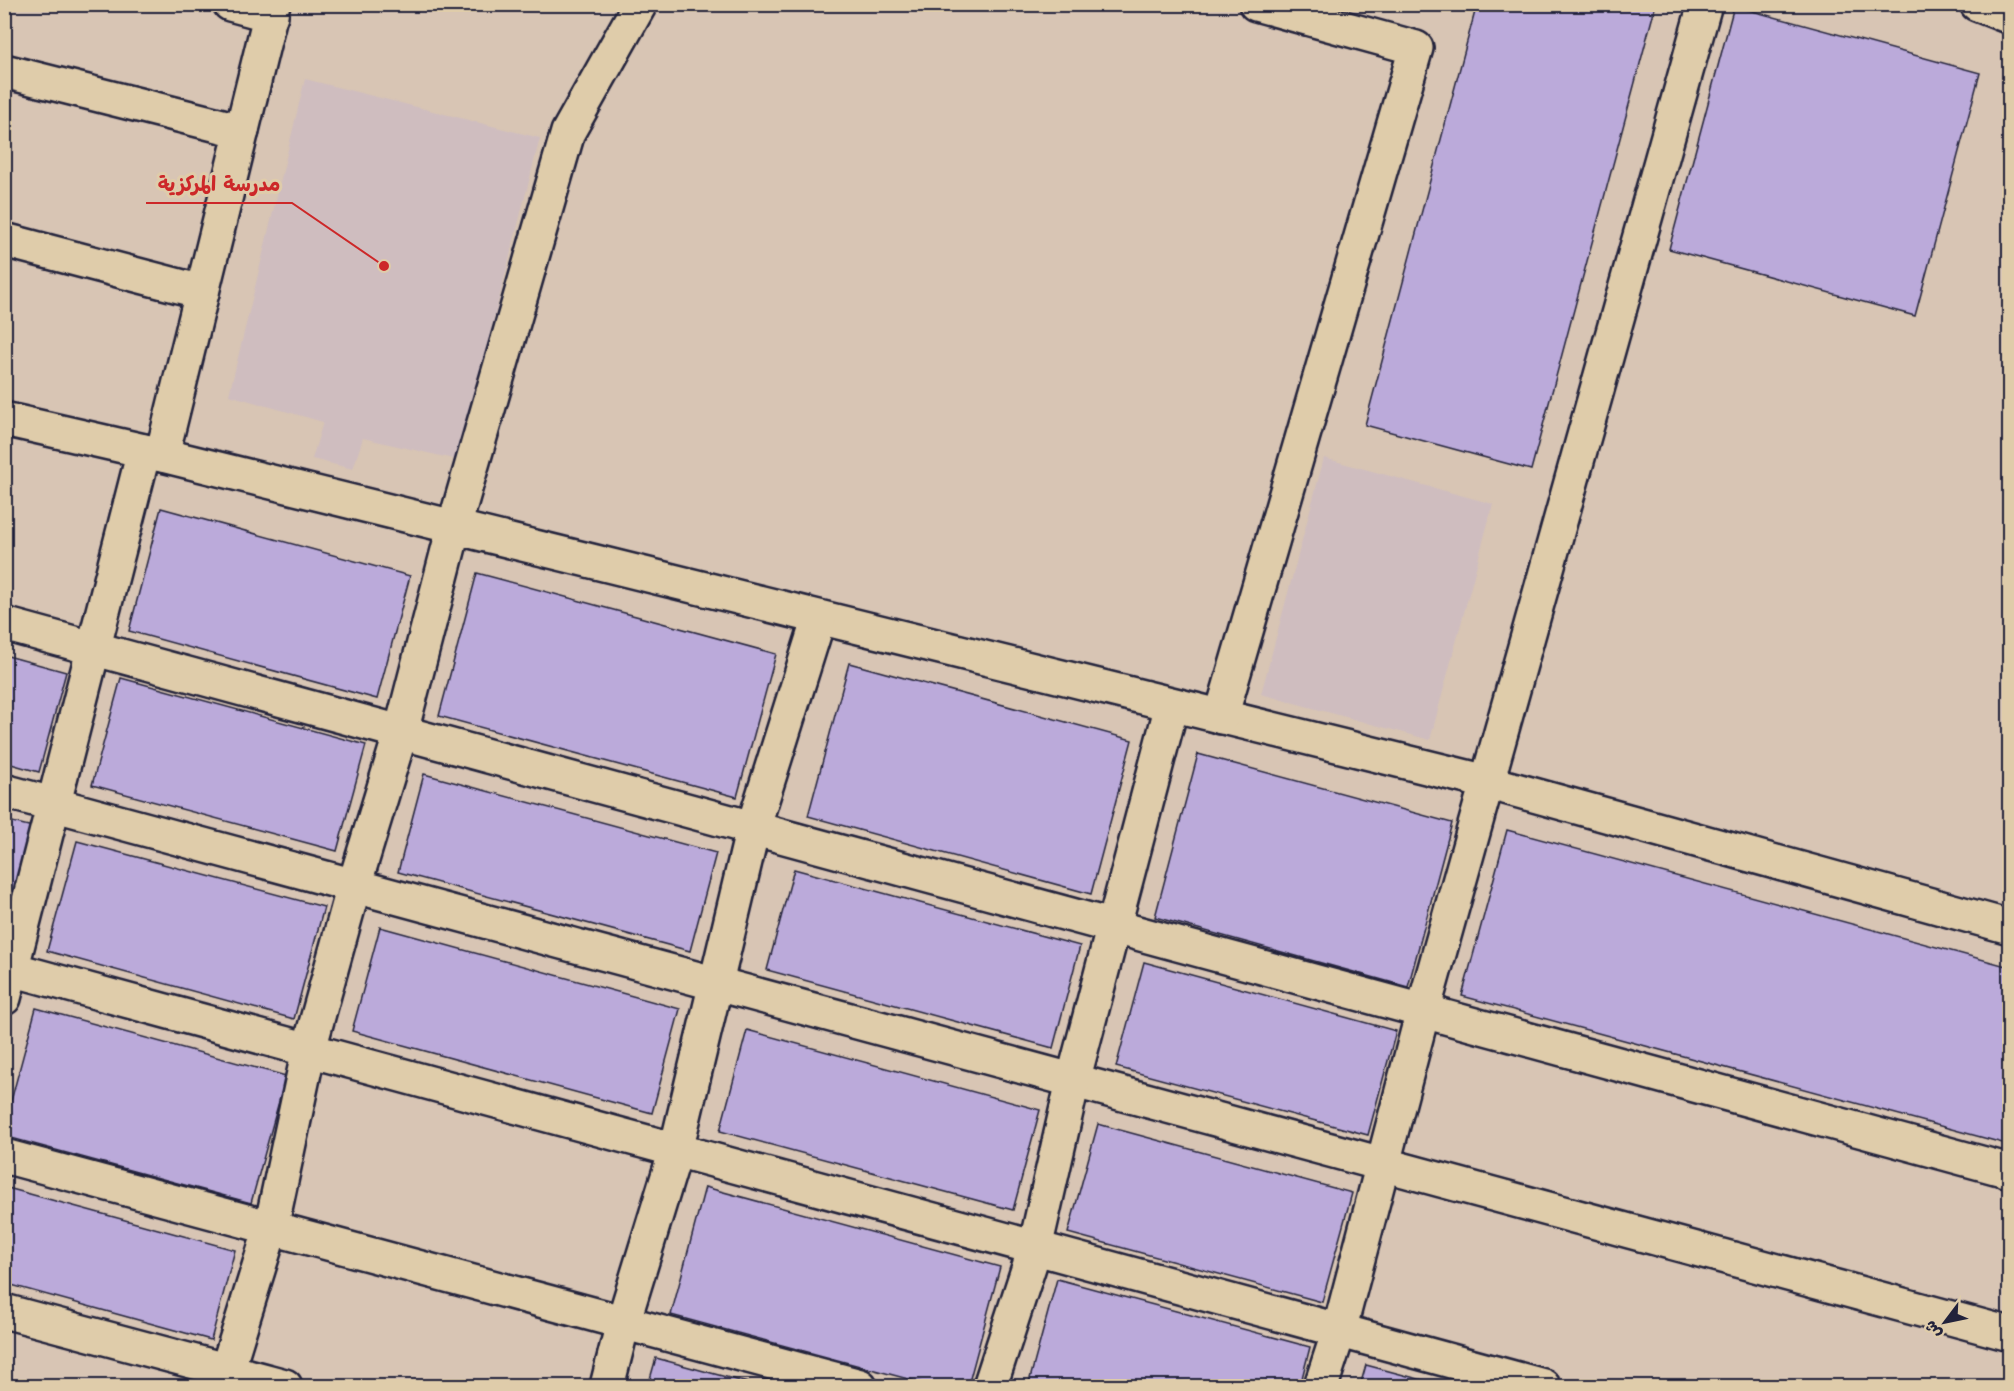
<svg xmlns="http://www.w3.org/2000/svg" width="2014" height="1391" viewBox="0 0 2014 1391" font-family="'Comic Neue','Playpen Sans Arabic',sans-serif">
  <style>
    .built { fill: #cfbdbf }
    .building { fill: #bbaada; stroke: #22223b; stroke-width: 1.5 }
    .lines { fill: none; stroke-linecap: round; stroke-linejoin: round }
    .minor-casing { stroke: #22223b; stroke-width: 38 }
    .minor { stroke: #dfccaa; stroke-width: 33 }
    .leader { fill: none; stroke: #cd2829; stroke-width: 2 }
    .callout-dot { fill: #cd2829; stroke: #dfccaa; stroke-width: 2 }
    .callout-label { font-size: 20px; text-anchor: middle; font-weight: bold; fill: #cd2829; stroke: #dfccaa; stroke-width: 6; stroke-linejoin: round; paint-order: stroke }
  </style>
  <rect width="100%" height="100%" fill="#d8c5b4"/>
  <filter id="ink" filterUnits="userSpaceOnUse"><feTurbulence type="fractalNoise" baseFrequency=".0167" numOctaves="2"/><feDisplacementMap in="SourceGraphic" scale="12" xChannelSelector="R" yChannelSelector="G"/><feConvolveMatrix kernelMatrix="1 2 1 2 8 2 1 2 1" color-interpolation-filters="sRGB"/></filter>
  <g filter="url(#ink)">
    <g class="built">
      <path d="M305,79L540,138L458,460L363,438L353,469L312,459L323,422L229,395Z"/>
      <path d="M1324,458L1493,504L1430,740L1261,694Z"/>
    </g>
    <g class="building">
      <path d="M1477,4H1656L1531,470L1365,425Z"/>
      <path d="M1734,6L1980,73L1915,316L1669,249Z"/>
      <path d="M161,508L410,576L377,699L129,631Z"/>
      <path d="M477,573L776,654L737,797L439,716Z"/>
      <path d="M4,655L66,672L39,772L4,762Z"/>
      <path d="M849,663L1132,740L1091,894L808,816Z"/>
      <path d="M121,678L366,745L337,851L92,785Z"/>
      <path d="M1198,754L1452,823L1408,987L1155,917Z"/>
      <path d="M424,774L716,853L690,951L398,872Z"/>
      <path d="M4,820L33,827L4,933Z"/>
      <path d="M1507,830L2010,967V1145L1462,996Z"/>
      <path d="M77,841L324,907L294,1019L47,951Z"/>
      <path d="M794,869L1080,946L1053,1048L767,970Z"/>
      <path d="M380,927L680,1009L652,1113L352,1031Z"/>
      <path d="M1144,962L1396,1031L1368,1135L1116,1067Z"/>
      <path d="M36,1008L286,1076L251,1203L4,1136V1127Z"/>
      <path d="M747,1030L1040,1110L1013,1210L720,1131Z"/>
      <path d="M1098,1124L1352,1193L1322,1302L1068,1233Z"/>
      <path d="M4,1187L235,1250L211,1340L4,1283Z"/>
      <path d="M705,1187L1000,1267L968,1386H934L671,1315Z"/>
      <path d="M1057,1279L1310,1347L1300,1386H1028Z"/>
      <path d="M656,1358L759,1386H648Z"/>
      <path d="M1366,1365L1445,1386H1360Z"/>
    </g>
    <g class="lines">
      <g class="minor-casing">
        <g id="minor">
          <path d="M230,4L271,15"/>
          <path d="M1977,4L2010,17"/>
          <path d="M4,71L242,131"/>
          <path d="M4,240L202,292"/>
          <path d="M4,419L162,455L1487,782L2010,927"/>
          <path d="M162,455L273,4"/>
          <path d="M4,624L2010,1171"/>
          <path d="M1221,717L1416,48L1256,4"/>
          <path d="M4,791L2010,1334"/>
          <path d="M4,967L1543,1386"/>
          <path d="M4,998L144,451"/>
          <path d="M4,1156L860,1386"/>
          <path d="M4,1311L285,1386"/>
          <path d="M222,1386L271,1228L309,1049L354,886L401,732L454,527L568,132L640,4"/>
          <path d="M607,1386L623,1323L676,1150L753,828L819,618"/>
          <path d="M990,1386L1035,1248L1073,1081L1172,705"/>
          <path d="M1321,1386L1339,1331L1423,1011L1705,4"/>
        </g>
      </g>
      <use href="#minor" class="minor"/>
    </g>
  </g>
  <path class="leader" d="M384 266L292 203H146"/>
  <circle class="callout-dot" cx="384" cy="266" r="6"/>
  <g class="callout-label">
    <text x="219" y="191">مدرسة المركزية</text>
  </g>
  <rect width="2014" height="1391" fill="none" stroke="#dfccaa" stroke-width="24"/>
  <rect x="12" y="12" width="1990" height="1367" fill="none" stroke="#22223b" stroke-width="2" filter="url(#ink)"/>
  <g transform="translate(1945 1322) rotate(238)" stroke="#dfccaa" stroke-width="4.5" paint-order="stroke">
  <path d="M0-4.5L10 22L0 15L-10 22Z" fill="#22223b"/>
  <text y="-9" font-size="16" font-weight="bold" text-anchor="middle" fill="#22223b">ش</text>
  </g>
</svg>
